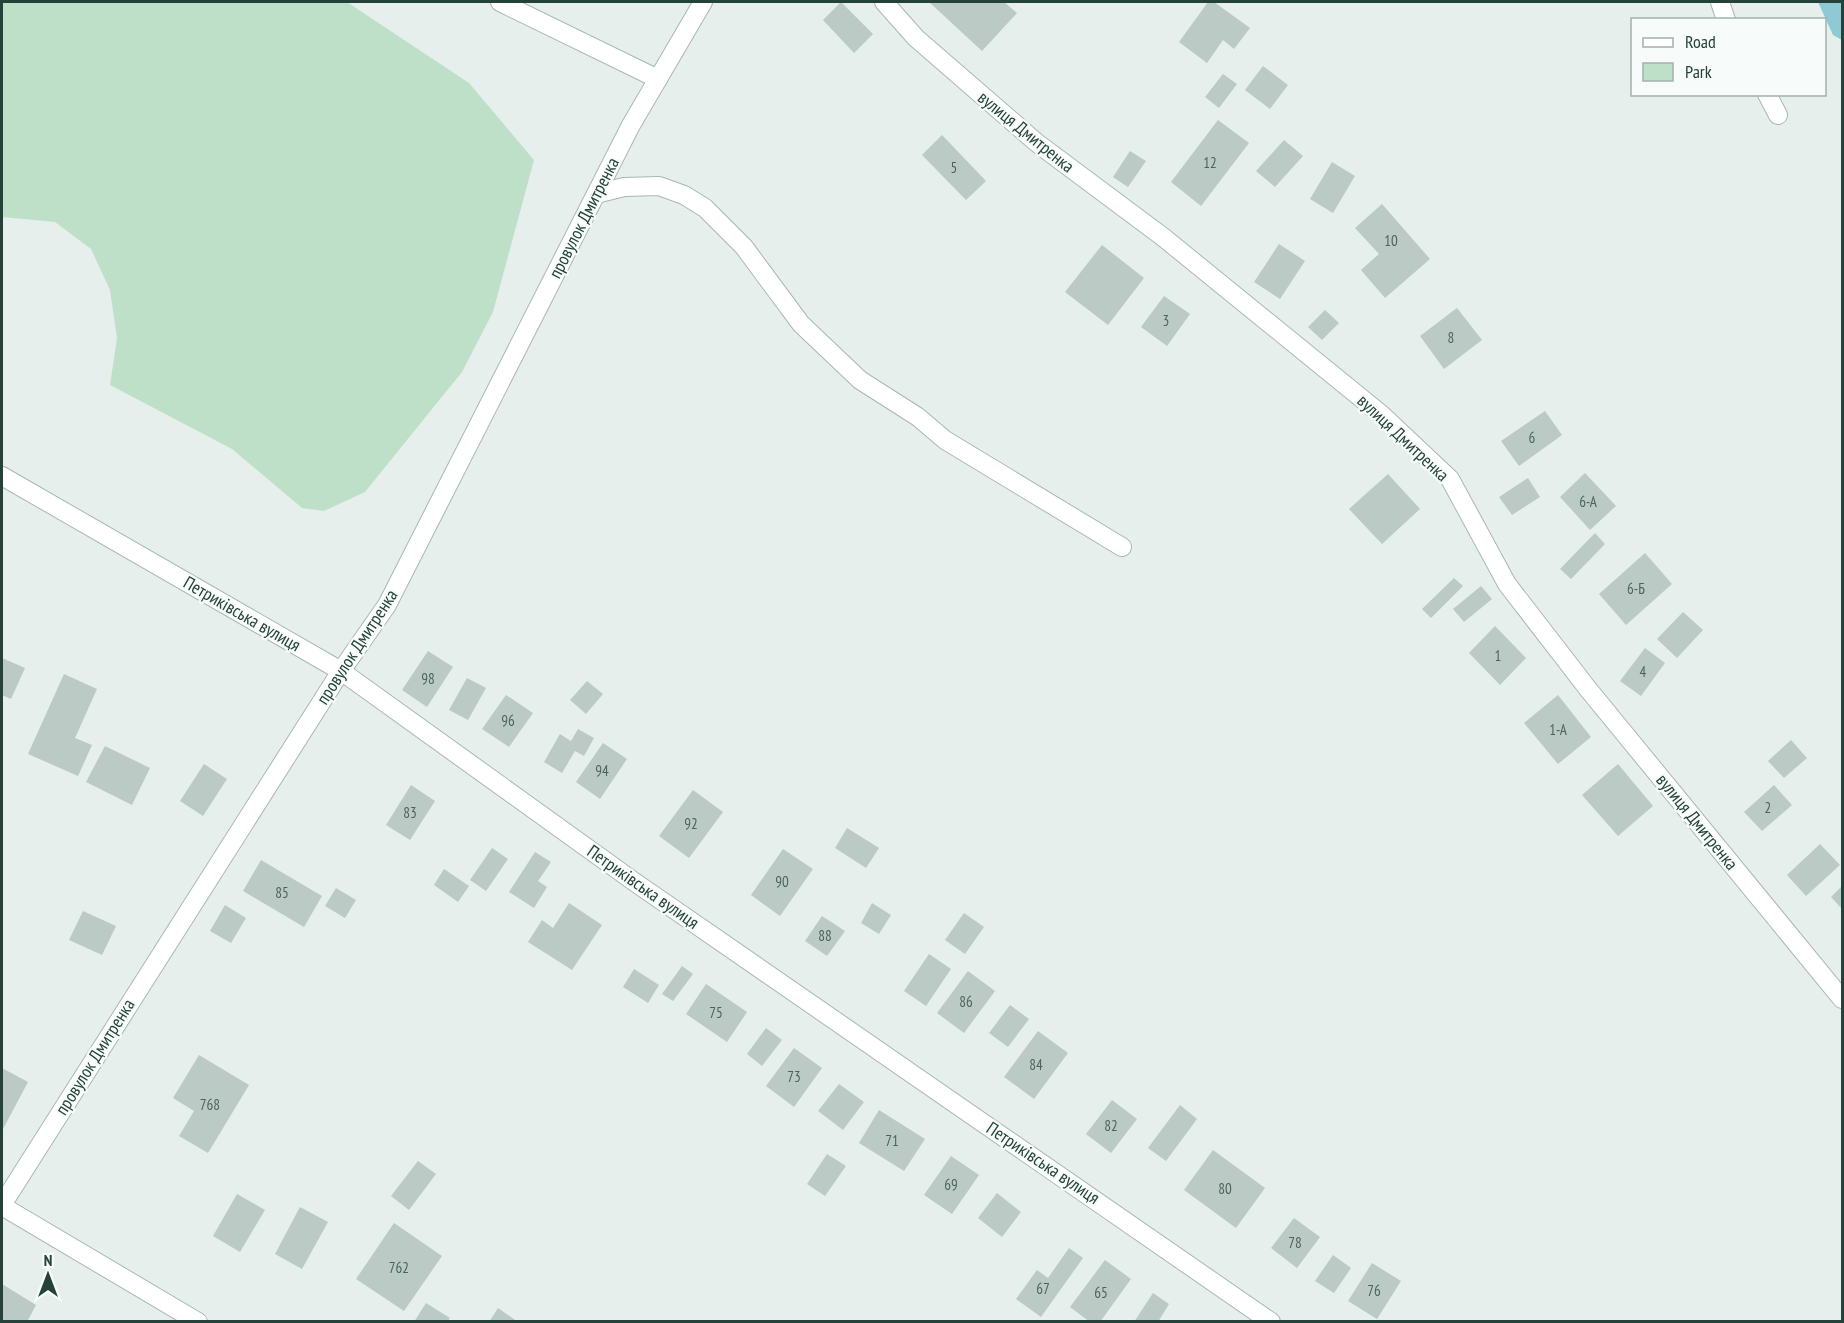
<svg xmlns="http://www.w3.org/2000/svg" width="1844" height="1323" viewBox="0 0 1844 1323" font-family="'PT Sans Narrow',sans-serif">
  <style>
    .green { fill: #bfe0c8 }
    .water { fill: #8ec9d4 }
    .building { fill: #bbcac4 }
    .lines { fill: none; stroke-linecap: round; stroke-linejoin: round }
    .service-casing { stroke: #a8b8b2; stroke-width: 20 }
    .minor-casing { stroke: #a8b8b2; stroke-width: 20 }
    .tertiary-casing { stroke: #a8b8b2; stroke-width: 20 }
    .service { stroke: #fff; stroke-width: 18 }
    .minor { stroke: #fff; stroke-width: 18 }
    .tertiary { stroke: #fff; stroke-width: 18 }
    .labels { text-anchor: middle; stroke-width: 4.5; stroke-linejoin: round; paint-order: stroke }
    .number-label { font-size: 15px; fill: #4a645c }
    .street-label { font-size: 18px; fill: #24423a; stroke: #f7fbf9 }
  </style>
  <rect width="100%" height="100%" fill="#e6efeb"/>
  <path class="green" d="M2,2H347L469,83L534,160L493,312L462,372L365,492L324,511L302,508L232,449L110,385L117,338L110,290L91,249L55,222L2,217Z"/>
  <path class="water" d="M1818,2H1842V40L1833,35Z"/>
  <g class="building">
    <path d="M841,2L873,34L854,53L823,20Z"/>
    <path d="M929,2H1004L1017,13L982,51Z"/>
    <path d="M1208,2H1214L1250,28L1234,49L1223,40L1207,63L1179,42Z"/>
    <path d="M1263,66L1288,85L1270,109L1245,90Z"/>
    <path d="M1223,74L1237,84L1219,108L1205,97Z"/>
    <path d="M1218,120L1249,143L1201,206L1171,182Z"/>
    <path d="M942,135L986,181L966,200L922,155Z"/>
    <path d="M1284,140L1303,156L1275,187L1256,171Z"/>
    <path d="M1130,151L1146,161L1128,187L1113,177Z"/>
    <path d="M1332,162L1355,176L1333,213L1310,199Z"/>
    <path d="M1382,204L1430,259L1385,298L1361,270L1379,254L1355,228Z"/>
    <path d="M1279,244L1305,261L1280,299L1254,282Z"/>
    <path d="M1102,245L1144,278L1108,325L1065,292Z"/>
    <path d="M1164,296L1190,314L1167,346L1141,327Z"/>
    <path d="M1457,308L1482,340L1444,369L1420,336Z"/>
    <path d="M1325,310L1339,323L1322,340L1308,327Z"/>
    <path d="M1545,411L1562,435L1519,466L1501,441Z"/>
    <path d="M1585,473L1616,506L1590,530L1560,497Z"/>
    <path d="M1388,474L1420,509L1382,544L1349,509Z"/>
    <path d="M1528,478L1540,497L1512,515L1499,497Z"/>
    <path d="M1595,533L1605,544L1571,579L1560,569Z"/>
    <path d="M1645,553L1672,584L1626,625L1599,594Z"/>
    <path d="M1454,578L1463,586L1431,618L1422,609Z"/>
    <path d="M1481,586L1492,599L1464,622L1453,609Z"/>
    <path d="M1683,612L1703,630L1677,658L1657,639Z"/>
    <path d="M1495,626L1526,658L1500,685L1469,653Z"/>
    <path d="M1645,648L1665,663L1641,696L1620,681Z"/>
    <path d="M428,651L453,667L427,707L402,690Z"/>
    <path d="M2,658L25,668L11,699L2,695Z"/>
    <path d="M64,674L97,689L75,738L92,745L78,776L28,754Z"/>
    <path d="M467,678L486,688L468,720L449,710Z"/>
    <path d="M587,681L603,694L586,714L570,700Z"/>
    <path d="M506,695L533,713L509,747L482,729Z"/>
    <path d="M1558,695L1591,737L1558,764L1524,723Z"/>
    <path d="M578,729L594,738L584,756L575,751L562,773L544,762L560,734L571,741Z"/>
    <path d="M1791,740L1807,758L1784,778L1768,761Z"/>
    <path d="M603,743L627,759L600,799L576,782Z"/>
    <path d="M105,746L150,768L132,805L86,782Z"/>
    <path d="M204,764L227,779L203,816L180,801Z"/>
    <path d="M1618,764L1653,806L1618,836L1582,795Z"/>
    <path d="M411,785L435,801L410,840L386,825Z"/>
    <path d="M1774,785L1792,805L1762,831L1744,812Z"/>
    <path d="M693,790L723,812L689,858L659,836Z"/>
    <path d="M847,828L879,848L866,868L835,848Z"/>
    <path d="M1820,844L1840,865L1806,896L1787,875Z"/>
    <path d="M492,848L508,859L486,891L470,880Z"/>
    <path d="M783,849L813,869L780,916L751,895Z"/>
    <path d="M535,852L551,862L538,881L547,887L534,908L509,892Z"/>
    <path d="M261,860L322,896L304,927L243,891Z"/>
    <path d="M444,869L469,886L458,902L434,885Z"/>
    <path d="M1842,886V909L1831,897Z"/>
    <path d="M336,888L356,900L345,918L325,906Z"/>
    <path d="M569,903L602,925L572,970L528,942L542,920L553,928Z"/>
    <path d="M872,903L891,915L879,934L861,923Z"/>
    <path d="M225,905L246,918L231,943L210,931Z"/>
    <path d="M83,911L116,926L102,955L69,940Z"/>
    <path d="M964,913L984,927L965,954L945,940Z"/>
    <path d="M822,916L845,931L827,956L805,941Z"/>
    <path d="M929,954L951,969L926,1006L904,991Z"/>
    <path d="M682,966L693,974L673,1001L662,994Z"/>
    <path d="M634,969L659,985L648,1003L623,987Z"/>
    <path d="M968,971L995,991L964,1033L937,1013Z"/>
    <path d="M706,984L747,1012L727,1042L686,1014Z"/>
    <path d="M1010,1005L1029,1019L1008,1047L989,1033Z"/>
    <path d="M766,1028L782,1040L762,1066L747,1054Z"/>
    <path d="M1038,1031L1068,1053L1034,1099L1004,1077Z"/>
    <path d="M794,1048L822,1068L794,1107L766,1086Z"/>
    <path d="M199,1055L249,1085L208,1153L179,1136L194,1111L173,1098Z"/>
    <path d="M2,1068L28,1082L2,1131Z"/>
    <path d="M839,1084L864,1102L843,1130L818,1111Z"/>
    <path d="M1112,1100L1137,1119L1111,1153L1086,1134Z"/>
    <path d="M1180,1105L1197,1119L1166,1161L1148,1148Z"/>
    <path d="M879,1110L925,1139L904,1171L859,1143Z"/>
    <path d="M1213,1150L1265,1188L1236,1228L1184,1190Z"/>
    <path d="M827,1154L846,1166L825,1196L807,1184Z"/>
    <path d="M951,1156L979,1175L952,1214L924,1195Z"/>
    <path d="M418,1161L436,1174L409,1210L391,1196Z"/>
    <path d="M997,1193L1021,1212L1002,1237L978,1218Z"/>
    <path d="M237,1194L265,1210L240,1252L213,1236Z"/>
    <path d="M300,1207L328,1222L302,1269L275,1254Z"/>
    <path d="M1294,1218L1320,1237L1297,1268L1271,1248Z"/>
    <path d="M394,1223L442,1256L404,1311L356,1279Z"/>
    <path d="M1069,1248L1083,1258L1041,1317L1016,1299L1037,1270L1048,1278Z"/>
    <path d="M1333,1255L1351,1268L1334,1293L1315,1281Z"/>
    <path d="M1105,1260L1131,1279L1100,1322H1090L1070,1307Z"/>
    <path d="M1372,1263L1401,1281L1377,1319L1348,1301Z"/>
    <path d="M2,1284L36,1305L27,1322H2Z"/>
    <path d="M1153,1293L1169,1304L1158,1322H1134Z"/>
    <path d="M426,1303L450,1318L447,1322H414Z"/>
    <path d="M498,1308L518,1322H489Z"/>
  </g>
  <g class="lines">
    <g class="service-casing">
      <g id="service">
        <path d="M500,2L658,79"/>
        <path d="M1720,2L1726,20"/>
        <path d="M1767,94L1778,115"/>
        <path d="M596,194L624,187L659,186L684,195L705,208L744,247L801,324L860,380L918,417L945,440L1122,547"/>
      </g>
    </g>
    <g class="minor-casing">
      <g id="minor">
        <path d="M884,2L916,38L1037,143L1163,237L1382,415L1450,479L1507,584L1588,689L1842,999"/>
        <path d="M2,476L341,671L636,883L1271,1322"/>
        <path d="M2,1205L341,671L387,605L631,125L703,2"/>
      </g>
    </g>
    <g class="tertiary-casing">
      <path id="tertiary" d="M2,1206L198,1322"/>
    </g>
    <use href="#service" class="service"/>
    <use href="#minor" class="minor"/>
    <use href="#tertiary" class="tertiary"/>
  </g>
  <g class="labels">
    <g class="number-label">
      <text x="1210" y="168">12</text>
      <text x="954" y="173">5</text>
      <text x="1391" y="246">10</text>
      <text x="1166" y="326">3</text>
      <text x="1451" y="343">8</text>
      <text x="1532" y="443">6</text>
      <text x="1588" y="507">6-А</text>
      <text x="1636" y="594">6-Б</text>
      <text x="1498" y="661">1</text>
      <text x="1643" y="677">4</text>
      <text x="428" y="684">98</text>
      <text x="508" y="726">96</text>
      <text x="1558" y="735">1-А</text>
      <text x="602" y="776">94</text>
      <text x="1768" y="813">2</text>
      <text x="410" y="818">83</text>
      <text x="691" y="829">92</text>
      <text x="782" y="887">90</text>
      <text x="282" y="898">85</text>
      <text x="825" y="941">88</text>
      <text x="966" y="1007">86</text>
      <text x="716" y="1018">75</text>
      <text x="1036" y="1070">84</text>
      <text x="794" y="1082">73</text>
      <text x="210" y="1110">768</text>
      <text x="1111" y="1131">82</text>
      <text x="892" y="1146">71</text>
      <text x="951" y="1190">69</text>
      <text x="1225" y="1194">80</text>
      <text x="1295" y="1248">78</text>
      <text x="399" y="1273">762</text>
      <text x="1043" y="1294">67</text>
      <text x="1374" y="1296">76</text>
      <text x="1101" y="1298">65</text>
    </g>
    <g class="street-label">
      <text transform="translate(1026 132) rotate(39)" y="6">вулиця Дмитренка</text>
      <text transform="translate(584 218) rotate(-63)" y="6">провулок Дмитренка</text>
      <text transform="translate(1403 438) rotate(43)" y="6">вулиця Дмитренка</text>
      <text transform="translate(242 614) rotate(30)" y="6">Петриківська вулиця</text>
      <text transform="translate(357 647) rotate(-57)" y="6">провулок Дмитренка</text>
      <text transform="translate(1697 822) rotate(51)" y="6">вулиця Дмитренка</text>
      <text transform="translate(643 887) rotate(35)" y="6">Петриківська вулиця</text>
      <text transform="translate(95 1057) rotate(-58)" y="6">провулок Дмитренка</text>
      <text transform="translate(1043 1163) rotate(34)" y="6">Петриківська вулиця</text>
    </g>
  </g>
  <rect width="1844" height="1323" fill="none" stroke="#24423a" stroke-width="6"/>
  <rect x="1631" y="18" width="195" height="78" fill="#f7fbf9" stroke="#a3b1ad" stroke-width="1.5"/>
  <rect x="1643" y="38" width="30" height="9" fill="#ffffff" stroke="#a3b1ad" stroke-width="1.5"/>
  <text x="1685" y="48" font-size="18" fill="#24423a">Road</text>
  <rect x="1643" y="63" width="30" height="18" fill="#bfe0c8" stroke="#a3b1ad" stroke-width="1.5"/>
  <text x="1685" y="78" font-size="18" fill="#24423a">Park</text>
  <g transform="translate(48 1275)" stroke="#f7fbf9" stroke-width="4.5" paint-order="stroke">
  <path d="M0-4.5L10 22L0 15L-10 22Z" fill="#24423a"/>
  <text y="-9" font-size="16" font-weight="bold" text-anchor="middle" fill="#24423a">N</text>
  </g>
</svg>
